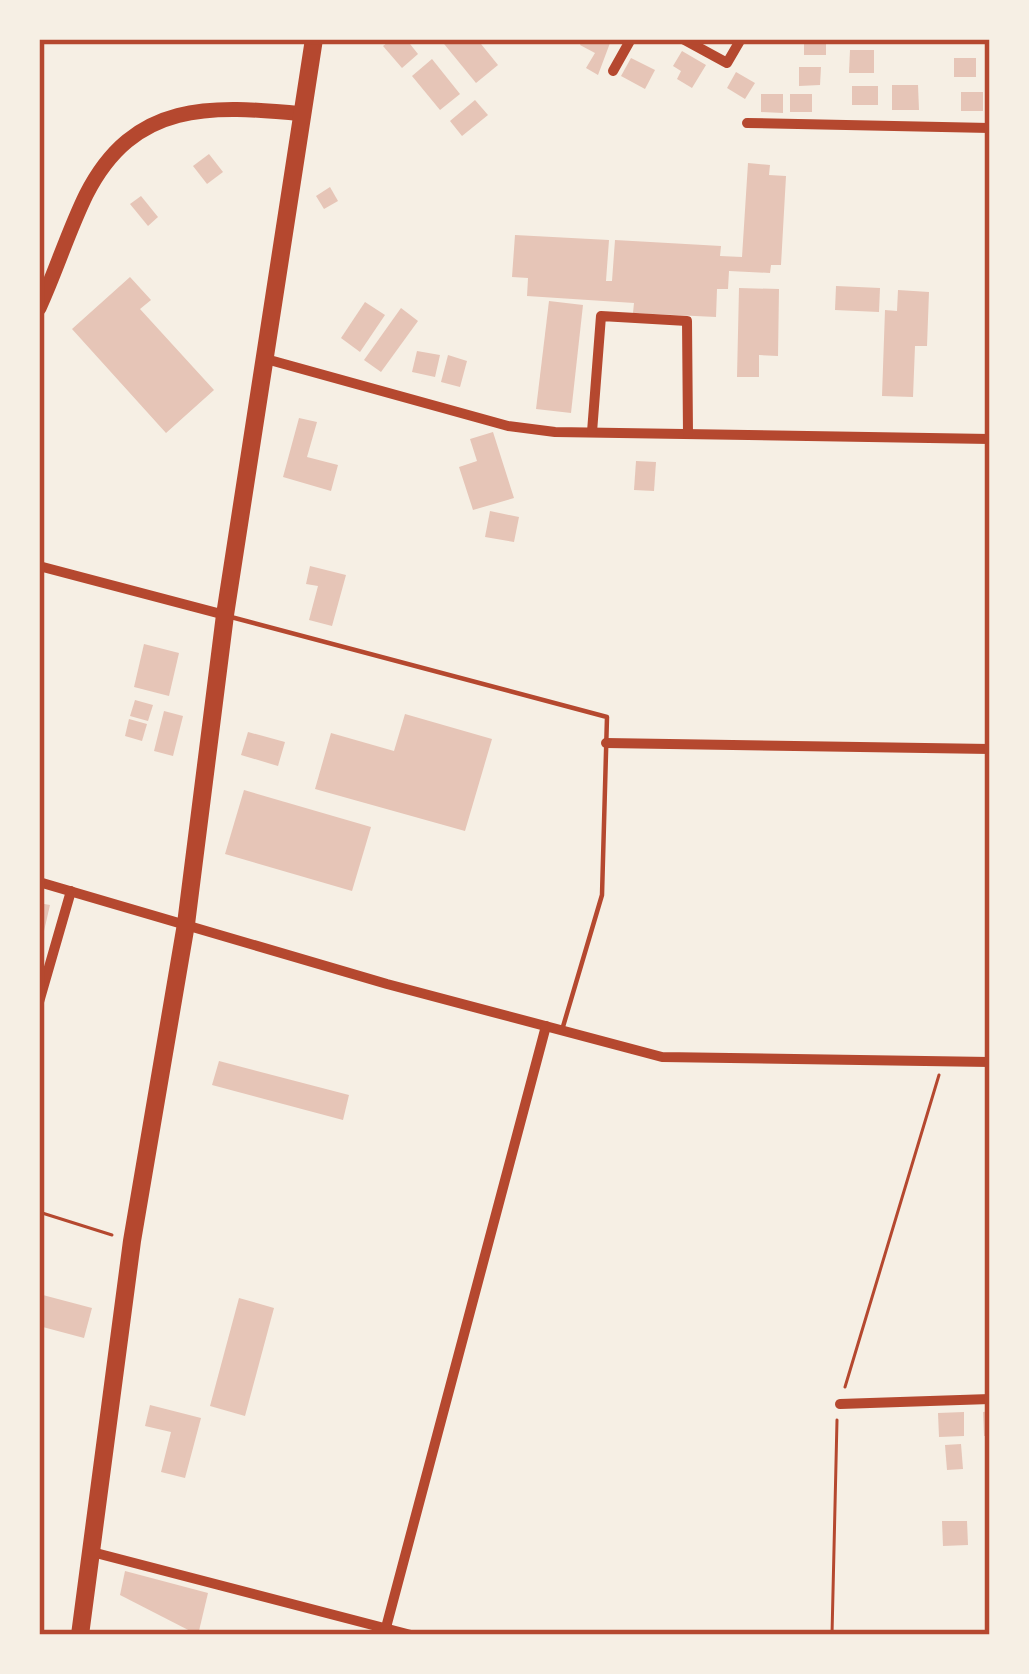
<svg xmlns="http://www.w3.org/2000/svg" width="1029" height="1674" viewBox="0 0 1029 1674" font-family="Roboto,sans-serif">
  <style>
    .building { fill: #e6c5b7 }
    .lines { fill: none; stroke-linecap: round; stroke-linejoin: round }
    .path { stroke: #b5482f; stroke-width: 3 }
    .service { stroke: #b5482f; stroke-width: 4.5 }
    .minor { stroke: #b5482f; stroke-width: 10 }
    .secondary { stroke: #b5482f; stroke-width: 15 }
    .trunk { stroke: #b5482f; stroke-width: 18 }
    .neatline { fill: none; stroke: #b5482f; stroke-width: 4.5 }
  </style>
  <rect width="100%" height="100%" fill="#f6efe4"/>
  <g class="building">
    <path d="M392,39H406L418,54L402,68L383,46Z"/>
    <path d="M440,39H477L498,65L476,83Z"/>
    <path d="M583,39L610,43L598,75L586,68L595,53L580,45Z"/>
    <rect x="804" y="39" width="22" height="16"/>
    <path d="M850,50H874V73H849Z"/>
    <path d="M682,51L706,65L692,88L677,79L681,71L673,66Z"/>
    <path d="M631,58L655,70L645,89L621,76Z"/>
    <rect x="954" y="58" width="22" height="19"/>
    <path d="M432,59L460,94L440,110L412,76Z"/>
    <path d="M799,67H821L820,85L799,86Z"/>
    <path d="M736,72L755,83L745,99L727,88Z"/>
    <path d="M892,85H918L919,110H892Z"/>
    <rect x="852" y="86" width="26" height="19"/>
    <rect x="961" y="92" width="22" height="19"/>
    <path d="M761,94H783V113L761,112Z"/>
    <rect x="790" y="94" width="22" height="18"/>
    <path d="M475,100L488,115L462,136L450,121Z"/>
    <path d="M209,154L223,172L207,184L193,166Z"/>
    <path d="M748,163L770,165L769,175L786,176L781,265H771L770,273L729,271L728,289H717L716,317L633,313L634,303L527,296L528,278L512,277L515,235L609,240L606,281H612L615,240L721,246L720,256L742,257Z"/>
    <path d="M330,187L338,201L324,209L316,196Z"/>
    <path d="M141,196L158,217L148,226L130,204Z"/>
    <path d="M130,277L151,300L140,309L214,390L166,433L72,329Z"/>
    <path d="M836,286L880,288L879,312L835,310Z"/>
    <path d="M739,288L779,289L778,356L759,355V377H737Z"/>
    <path d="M898,290L929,292L927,346H915L913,397L882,396L885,310L897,311Z"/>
    <path d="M549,301L583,305L571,413L536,409Z"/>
    <path d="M365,302L385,315L360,352L341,338Z"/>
    <path d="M401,308L418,321L381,372L364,360Z"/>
    <path d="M417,351L440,355L435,377L412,372Z"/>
    <path d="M448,355L467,361L460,387L441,382Z"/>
    <path d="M299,418L317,422L307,457L338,465L331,491L283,477Z"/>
    <path d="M493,432L514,498L473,510L459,467L477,461L470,439Z"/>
    <path d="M636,461L656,462L654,491L634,490Z"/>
    <path d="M490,511L519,517L514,542L485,537Z"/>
    <path d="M310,566L346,575L332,626L309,620L318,586L306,584Z"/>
    <path d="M144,644L179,653L169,696L134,687Z"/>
    <path d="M135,700L153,705L148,721L130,716Z"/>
    <path d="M164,711L183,716L173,756L154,751Z"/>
    <path d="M405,714L492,739L465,831L315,789L331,733L394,751Z"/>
    <path d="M129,719L147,724L142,741L125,736Z"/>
    <path d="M248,732L285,742L278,766L241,755Z"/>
    <path d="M244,790L371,827L352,891L225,854Z"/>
    <path d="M39,903L50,905L41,944L39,943Z"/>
    <path d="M219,1061L349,1095L343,1120L212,1085Z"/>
    <path d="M39,1294L92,1308L84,1338L39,1326Z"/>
    <path d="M239,1298L274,1308L245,1416L210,1406Z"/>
    <path d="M150,1405L201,1418L185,1478L161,1472L171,1432L145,1426Z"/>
    <path d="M990,1411V1436H984L983,1412Z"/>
    <path d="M964,1412V1436L939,1437L938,1413Z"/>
    <path d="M961,1444L963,1469L947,1470L945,1445Z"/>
    <path d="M942,1521H967L968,1545L943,1546Z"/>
    <path d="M125,1571L208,1593L198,1635L120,1595Z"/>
  </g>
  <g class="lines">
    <g class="path">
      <path d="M39,1212L112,1235"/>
      <path d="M845,1387L939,1075"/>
      <path d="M832,1635L837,1420"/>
    </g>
    <path class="service" d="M231,617L607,717L602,895L562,1030"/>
    <g class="minor">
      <path d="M683,39L727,63L741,39"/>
      <path d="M613,71L631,39"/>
      <path d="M747,123L990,128"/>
      <path d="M266,359L508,426L555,432L990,439"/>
      <path d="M592,432L601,316L687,321L688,434"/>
      <path d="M39,566L225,615"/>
      <path d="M606,743L990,749"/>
      <path d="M39,882L387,984L662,1057L990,1062"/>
      <path d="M39,1002L71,891"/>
      <path d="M840,1404L990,1399"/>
      <path d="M92,1552L411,1635"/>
      <path d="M384,1635L546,1026"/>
    </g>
    <path class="secondary" d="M39,308C56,271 68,232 86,195C134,100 211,105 303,114"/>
    <path class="trunk" d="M80,1635L132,1241L186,924L225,615L314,39"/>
  </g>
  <rect width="1029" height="1674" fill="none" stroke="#f6efe4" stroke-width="84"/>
  <rect x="42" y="42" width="945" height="1590" class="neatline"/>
</svg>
